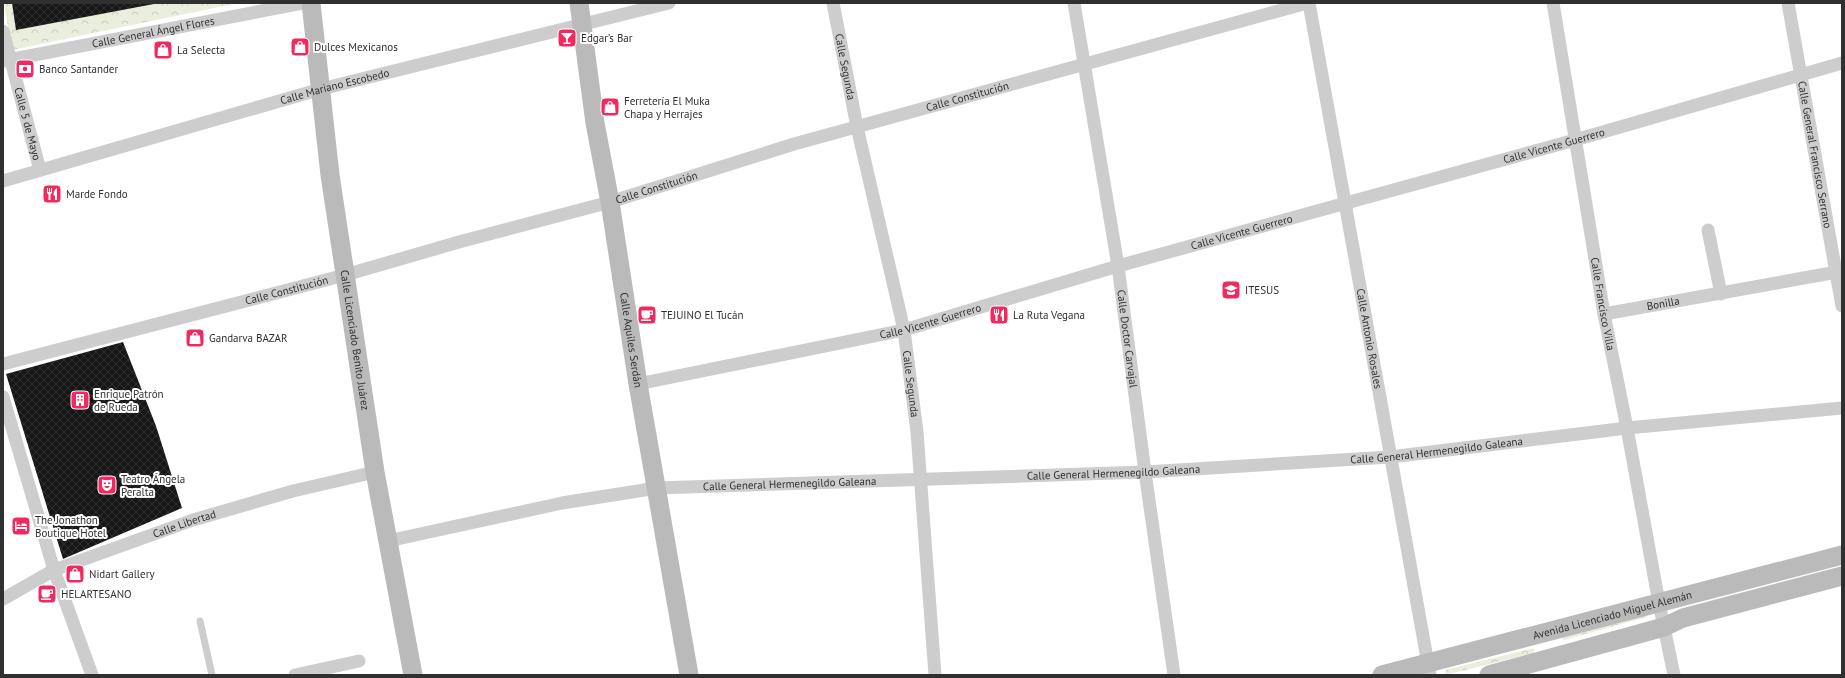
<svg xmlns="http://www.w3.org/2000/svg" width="1845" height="678" viewBox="0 0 1845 678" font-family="'PT Sans',sans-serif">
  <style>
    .park { fill: url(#park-crowns) }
    .building { fill: url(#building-cross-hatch) }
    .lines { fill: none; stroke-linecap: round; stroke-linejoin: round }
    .lane { stroke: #cdcdcd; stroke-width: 7 }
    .street { stroke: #cdcdcd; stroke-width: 13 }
    .secondary { stroke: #bababa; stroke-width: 19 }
    .labels { text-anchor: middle; stroke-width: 4; stroke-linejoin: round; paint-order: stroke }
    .street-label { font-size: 11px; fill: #303030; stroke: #fff }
    .poi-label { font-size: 11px; fill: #303030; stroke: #fff; text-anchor: start }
  </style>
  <defs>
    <pattern id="park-crowns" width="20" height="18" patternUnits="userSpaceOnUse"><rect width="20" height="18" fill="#e9eedd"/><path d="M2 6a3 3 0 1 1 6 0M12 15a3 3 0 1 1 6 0" fill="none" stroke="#c8ccbe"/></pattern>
    <pattern id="building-cross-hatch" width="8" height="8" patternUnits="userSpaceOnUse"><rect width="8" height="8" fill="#171717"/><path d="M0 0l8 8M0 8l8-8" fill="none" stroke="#303030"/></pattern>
  </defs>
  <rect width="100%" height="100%" fill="#fff"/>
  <g class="park">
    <path d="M4,3H238L12,50Z"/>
    <path d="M1646,615L1647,617L1564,640L1562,638V634Z"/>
    <path d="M1534,648V653L1445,675V670Z"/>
  </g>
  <g class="building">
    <path d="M12,3H153L154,4L16,30Z"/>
    <path d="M123,342L156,426L182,508L63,559L6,374Z"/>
  </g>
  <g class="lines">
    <path class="lane" d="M200,621L212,675"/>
    <g class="street">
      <path id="s1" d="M833,3L857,127L904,330L917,432L935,675"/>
      <path id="s2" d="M1074,3L1118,266L1145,472L1174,675"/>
      <path id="s3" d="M1309,3L1430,675"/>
      <path id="s4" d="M1553,3L1604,314L1627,428L1659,603L1674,675"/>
      <path id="s5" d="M1788,3L1842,306"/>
      <path id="s6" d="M3,31L40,170"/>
      <path id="s7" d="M3,61L303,3"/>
      <path id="s8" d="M3,181L321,89L669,3"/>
      <path d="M1708,230L1721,294"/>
      <path id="s9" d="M1604,314L1837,272"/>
      <path id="s10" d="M3,364L345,275L459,242L610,202L794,144L1307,3"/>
      <path id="s11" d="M638,384L904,330L1118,266L1575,140L1842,63"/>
      <path d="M3,397L54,570L92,675"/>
      <path id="s12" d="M388,541L562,503L657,488L1145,472L1390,457L1627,428L1842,408"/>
      <path id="s13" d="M3,599L54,570L193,520L293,491L375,472"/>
      <path d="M295,675L359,661"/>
    </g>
    <g class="secondary">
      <path id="s14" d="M311,3L330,175L375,472L413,675"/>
      <path id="s15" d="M579,3L595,123L610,202L638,384L689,675"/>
      <path id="s16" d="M1382,675L1842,555"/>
      <path d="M1489,675L1664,627L1683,618L1842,576"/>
    </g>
  </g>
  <defs>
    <g id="bar-square" transform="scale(1)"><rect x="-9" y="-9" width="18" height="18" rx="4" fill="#f0295f" stroke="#fff"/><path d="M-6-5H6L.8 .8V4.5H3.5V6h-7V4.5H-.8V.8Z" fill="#fff"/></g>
    <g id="shop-square" transform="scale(1)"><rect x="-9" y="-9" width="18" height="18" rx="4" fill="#f0295f" stroke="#fff"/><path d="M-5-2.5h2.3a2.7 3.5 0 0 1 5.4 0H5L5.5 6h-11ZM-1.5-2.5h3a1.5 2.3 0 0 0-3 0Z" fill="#fff"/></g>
    <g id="bank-square" transform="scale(1)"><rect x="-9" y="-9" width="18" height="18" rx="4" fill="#f0295f" stroke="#fff"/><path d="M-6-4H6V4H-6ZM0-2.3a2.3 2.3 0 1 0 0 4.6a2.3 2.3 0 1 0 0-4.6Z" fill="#fff"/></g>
    <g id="restaurant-square" transform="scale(1)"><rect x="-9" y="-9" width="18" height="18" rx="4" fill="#f0295f" stroke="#fff"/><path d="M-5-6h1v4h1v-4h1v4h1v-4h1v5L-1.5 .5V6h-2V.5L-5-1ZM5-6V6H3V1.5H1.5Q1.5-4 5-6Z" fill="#fff"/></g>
    <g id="university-square" transform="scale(1)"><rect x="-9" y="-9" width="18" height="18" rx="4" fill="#f0295f" stroke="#fff"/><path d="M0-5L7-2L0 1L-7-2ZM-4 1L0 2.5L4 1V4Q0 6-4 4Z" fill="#fff"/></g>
    <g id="cafe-square" transform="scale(1)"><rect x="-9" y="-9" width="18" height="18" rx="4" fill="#f0295f" stroke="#fff"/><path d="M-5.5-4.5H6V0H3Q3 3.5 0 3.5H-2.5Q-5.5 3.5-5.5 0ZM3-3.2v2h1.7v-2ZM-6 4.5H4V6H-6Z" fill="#fff"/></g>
    <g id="building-square" transform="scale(1)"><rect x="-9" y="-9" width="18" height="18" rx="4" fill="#f0295f" stroke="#fff"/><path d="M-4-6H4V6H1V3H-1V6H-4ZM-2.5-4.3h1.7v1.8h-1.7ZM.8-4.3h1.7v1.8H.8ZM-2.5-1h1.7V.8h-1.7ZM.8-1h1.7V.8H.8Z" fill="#fff"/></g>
    <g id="theatre-square" transform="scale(1)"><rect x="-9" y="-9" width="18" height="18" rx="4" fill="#f0295f" stroke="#fff"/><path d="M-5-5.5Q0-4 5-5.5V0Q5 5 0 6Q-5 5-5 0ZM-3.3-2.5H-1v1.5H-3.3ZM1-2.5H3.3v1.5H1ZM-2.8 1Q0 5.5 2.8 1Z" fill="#fff"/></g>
    <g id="hotel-square" transform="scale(1)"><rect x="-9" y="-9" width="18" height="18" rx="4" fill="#f0295f" stroke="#fff"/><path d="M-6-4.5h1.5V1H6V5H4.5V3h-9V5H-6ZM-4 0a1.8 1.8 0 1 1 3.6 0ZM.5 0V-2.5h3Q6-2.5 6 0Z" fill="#fff"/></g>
  </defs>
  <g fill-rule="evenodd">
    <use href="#bar-square" x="567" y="38"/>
    <use href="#shop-square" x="300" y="47"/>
    <use href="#shop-square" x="163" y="50"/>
    <use href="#bank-square" x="25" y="69"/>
    <use href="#shop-square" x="610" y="107"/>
    <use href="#restaurant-square" x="52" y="194"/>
    <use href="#university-square" x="1231" y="290"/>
    <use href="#cafe-square" x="647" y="315"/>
    <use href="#restaurant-square" x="999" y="315"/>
    <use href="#shop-square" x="195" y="338"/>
    <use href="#building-square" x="80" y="400"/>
    <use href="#theatre-square" x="107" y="485"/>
    <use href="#hotel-square" x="21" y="526"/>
    <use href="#shop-square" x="75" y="574"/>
    <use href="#cafe-square" x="47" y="594"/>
  </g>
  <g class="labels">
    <g class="street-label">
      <text dy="4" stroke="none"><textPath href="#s7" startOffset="153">Calle General Ángel Flores</textPath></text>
      <text dy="4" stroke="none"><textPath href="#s1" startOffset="65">Calle Segunda</textPath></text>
      <text dy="4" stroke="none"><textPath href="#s8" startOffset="345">Calle Mariano Escobedo</textPath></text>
      <text dy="4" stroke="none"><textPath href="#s10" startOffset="1001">Calle Constitución</textPath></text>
      <text dy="4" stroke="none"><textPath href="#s6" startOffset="96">Calle 5 de Mayo</textPath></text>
      <text dy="4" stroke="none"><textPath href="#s11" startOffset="947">Calle Vicente Guerrero</textPath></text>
      <text dy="4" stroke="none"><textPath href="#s5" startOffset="154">Calle General Francisco Serrano</textPath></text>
      <text dy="4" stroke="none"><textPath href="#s10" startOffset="677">Calle Constitución</textPath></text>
      <text dy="4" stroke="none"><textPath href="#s11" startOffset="623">Calle Vicente Guerrero</textPath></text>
      <text dy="4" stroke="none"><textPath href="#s10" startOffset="293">Calle Constitución</textPath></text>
      <text dy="4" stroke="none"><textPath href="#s4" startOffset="305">Calle Francisco Villa</textPath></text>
      <text dy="4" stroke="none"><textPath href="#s9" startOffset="60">Bonilla</textPath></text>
      <text dy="4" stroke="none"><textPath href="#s11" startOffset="299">Calle Vicente Guerrero</textPath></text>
      <text dy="4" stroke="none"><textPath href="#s15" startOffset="341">Calle Aquiles Serdán</textPath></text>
      <text dy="4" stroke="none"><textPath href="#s2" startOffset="340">Calle Doctor Carvajal</textPath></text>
      <text dy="4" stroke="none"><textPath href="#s3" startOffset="341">Calle Antonio Rosales</textPath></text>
      <text dy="4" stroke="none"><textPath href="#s14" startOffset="340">Calle Licenciado Benito Juárez</textPath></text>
      <text dy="4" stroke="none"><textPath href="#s1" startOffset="389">Calle Segunda</textPath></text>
      <text dy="4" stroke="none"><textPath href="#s12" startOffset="1055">Calle General Hermenegildo Galeana</textPath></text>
      <text dy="4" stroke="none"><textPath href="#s12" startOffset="731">Calle General Hermenegildo Galeana</textPath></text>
      <text dy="4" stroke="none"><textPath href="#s12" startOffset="407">Calle General Hermenegildo Galeana</textPath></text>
      <text dy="4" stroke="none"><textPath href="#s13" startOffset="197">Calle Libertad</textPath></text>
      <text dy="4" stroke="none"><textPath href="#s16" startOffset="238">Avenida Licenciado Miguel Alemán</textPath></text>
    </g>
    <g class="poi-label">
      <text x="581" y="42">Edgar’s Bar</text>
      <text x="314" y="51">Dulces Mexicanos</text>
      <text x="177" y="54">La Selecta</text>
      <text x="39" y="73">Banco Santander</text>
      <text x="624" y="105">Ferretería El Muka<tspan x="624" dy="13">Chapa y Herrajes</tspan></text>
      <text x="66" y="198">Marde Fondo</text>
      <text x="1245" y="294">ITESUS</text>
      <text x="661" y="319">TEJUINO El Tucán</text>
      <text x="1013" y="319">La Ruta Vegana</text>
      <text x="209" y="342">Gandarva BAZAR</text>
      <text x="94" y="398">Enrique Patrón<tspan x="94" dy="13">de Rueda</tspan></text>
      <text x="121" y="483">Teatro Ángela<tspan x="121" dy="13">Peralta</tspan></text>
      <text x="35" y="524">The Jonathon<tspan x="35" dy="13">Boutique Hotel</tspan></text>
      <text x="89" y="578">Nidart Gallery</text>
      <text x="61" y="598">HELARTESANO</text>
    </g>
  </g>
  <rect width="1845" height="678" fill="none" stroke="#303030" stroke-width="8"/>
</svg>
